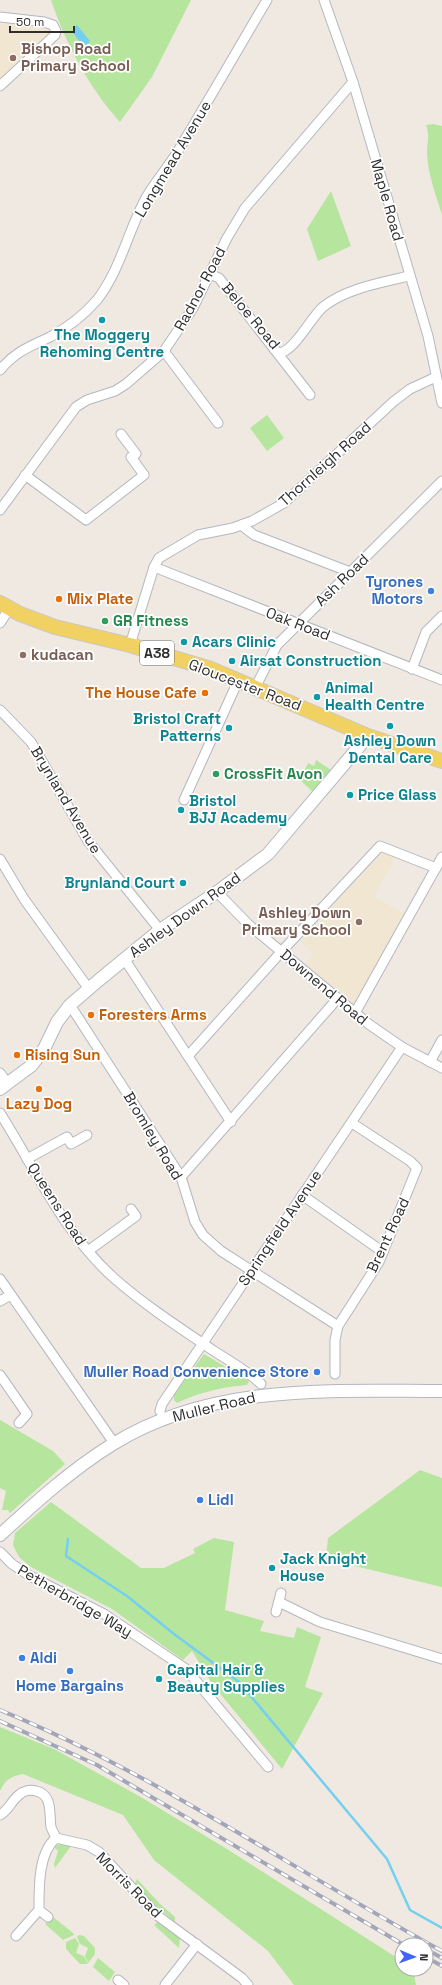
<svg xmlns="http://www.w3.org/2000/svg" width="442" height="1985" viewBox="0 0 442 1985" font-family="'Space Grotesk',sans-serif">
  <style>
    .education { fill: #f0e6d1 }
    .green { fill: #b6e59e }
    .water { fill: #75cff0 }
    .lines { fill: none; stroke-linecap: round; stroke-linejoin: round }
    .stream { stroke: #75cff0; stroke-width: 2.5 }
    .street-casing { stroke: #b4b7c1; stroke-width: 11 }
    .secondary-casing { stroke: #b4b7c1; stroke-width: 14 }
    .primary-casing { stroke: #c9c9c9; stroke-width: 16 }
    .street { stroke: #fff; stroke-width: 9 }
    .secondary { stroke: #fff; stroke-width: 12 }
    .primary { stroke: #f2d163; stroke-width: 14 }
    .rail-casing { stroke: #a3a6b8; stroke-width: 4 }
    .rail { stroke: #fff; stroke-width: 2.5; stroke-dasharray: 8; stroke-linecap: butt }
    .education-dot { fill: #8d6e63; stroke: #fff; stroke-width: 1.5 }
    .culture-dot { fill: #0f9aa8; stroke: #fff; stroke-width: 1.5 }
    .shop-dot { fill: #3f7fe0; stroke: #fff; stroke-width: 1.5 }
    .food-dot { fill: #e8710a; stroke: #fff; stroke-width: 1.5 }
    .leisure-dot { fill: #2e9e5b; stroke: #fff; stroke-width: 1.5 }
    .labels { text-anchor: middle; stroke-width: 3.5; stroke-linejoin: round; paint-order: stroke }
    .shield { fill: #fff; stroke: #6d6d6d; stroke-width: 1 }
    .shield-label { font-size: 14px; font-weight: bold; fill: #2e2e2e }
    .education-label { font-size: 15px; font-weight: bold; fill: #785e54; stroke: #fff; text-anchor: start }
    .street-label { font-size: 15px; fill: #2e2e2e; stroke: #fff }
    .culture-label { font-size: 15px; font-weight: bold; fill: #0d838f; stroke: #fff; text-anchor: start }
    .shop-label { font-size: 15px; font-weight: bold; fill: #366cbe; stroke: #fff; text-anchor: end }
    .food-label { font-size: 15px; font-weight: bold; fill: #c56008; stroke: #fff; text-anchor: start }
    .leisure-label { font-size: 15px; font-weight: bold; fill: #27864d; stroke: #fff; text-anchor: start }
  </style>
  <rect width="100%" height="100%" fill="#efe9e1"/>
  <g class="education">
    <path d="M0,24L46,28L52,30V34L0,82Z"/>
    <path d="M381,852L395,858L374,896L404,914L354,1004L306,964L314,954L301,942Z"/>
  </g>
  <g class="green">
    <path d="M51,0H191L152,77L120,122C89,88 66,44 51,0Z"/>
    <path d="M433,124L442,126V215C436,195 428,175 427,153C427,143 430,135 426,125Z"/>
    <path d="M331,191L351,246L318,261L307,229Z"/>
    <path d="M267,415L284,438L267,451L250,428Z"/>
    <path d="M316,760L331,770L313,792L300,780L308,763L314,766Z"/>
    <path d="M204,1354L249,1381L247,1385C222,1387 200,1392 177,1403L174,1400V1395Z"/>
    <path d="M0,1420L53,1451L65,1464L10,1513L8,1510H2L6,1491L0,1488Z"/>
    <path d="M420,1470L442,1478V1587L326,1559L328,1538Z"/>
    <path d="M51,1502L141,1568H164L195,1553L193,1549L214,1538L234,1542L225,1610L264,1621L260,1631L294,1638L297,1627L321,1637L305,1687L323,1693L282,1769L213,1685L192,1651L183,1660L112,1609L31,1567L19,1557L13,1545L15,1533Z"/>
    <path d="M0,1727L54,1749L139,1796L227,1849L402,1961V1969H413L416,1985H294L268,1951L154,1860L123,1815L23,1774C11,1776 5,1780 0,1791Z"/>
    <path d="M60,1844L71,1846L55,1868L54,1864L58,1851L54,1847Z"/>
    <path d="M137,1879L160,1904L175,1917V1922L152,1902L135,1883Z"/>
    <path d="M52,1916L73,1933L74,1935L63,1940L45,1924Z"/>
    <path d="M158,1922H162L180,1936L179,1948L154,1925Z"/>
    <path d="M79,1935L84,1936L95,1948V1954L88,1963L85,1956L88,1948L80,1944L77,1937Z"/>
    <path d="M75,1938L79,1944L76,1953L84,1956L88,1964H80L66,1949V1942Z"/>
    <path d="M98,1958L115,1972L109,1981L93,1967Z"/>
  </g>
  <path class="water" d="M77,25L90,41L86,46H83L74,34L73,29Z"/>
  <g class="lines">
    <path class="stream" d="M68,1539L66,1556L127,1596L174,1634L239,1682L387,1859L410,1910L442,1928"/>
    <g class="street-casing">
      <g id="street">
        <path d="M324,0L353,82L428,336L442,403"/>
        <path d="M0,17L44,22L53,25L56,31L55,35L0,86"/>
        <path d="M210,274L219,278L275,350L279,353C294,352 311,317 323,307C344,289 383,282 409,276"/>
        <path d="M275,350L310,395"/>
        <path d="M164,351L218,423"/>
        <path d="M0,370C16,351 29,347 50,337C67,328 84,315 97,300C121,269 128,230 147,196C157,179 171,164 181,146C210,98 238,49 267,0"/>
        <path d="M25,475L86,520L144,475L131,457L136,454L121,434"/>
        <path d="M0,510L76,407L87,400L115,391L126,384L164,351L193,308L227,238L245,208L353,82"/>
        <path d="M241,525L254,535L350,572"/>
        <path d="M154,567L442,680"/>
        <path d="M0,623L9,609"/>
        <path d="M130,645L154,567L159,558L198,535L233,528L252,521L284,503L393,402L410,389L436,377"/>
        <path d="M412,669L426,632L442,616"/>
        <path d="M255,688L277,645L442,481"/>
        <path d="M0,710L31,742L88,841L160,930"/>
        <path d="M184,800L238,681"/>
        <path d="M0,859L24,899L89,989"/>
        <path d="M217,892L248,924L370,1025L402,1047L442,1068"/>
        <path d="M125,960L231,1122"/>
        <path d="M70,1005L181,1177L195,1222L203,1235L221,1251L338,1326"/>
        <path d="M355,1013L442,857"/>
        <path d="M188,1056L282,951L380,846L436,868"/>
        <path d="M430,1062L442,1040"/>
        <path d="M0,1073L8,1084"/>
        <path d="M0,1113C36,1170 64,1234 115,1279C146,1306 180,1328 214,1351C229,1361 248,1371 261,1384"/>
        <path d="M27,1159L67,1137L71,1144L87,1135"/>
        <path d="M181,1177L338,998"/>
        <path d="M302,1195L383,1252"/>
        <path d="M88,1251L136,1216L131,1209"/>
        <path d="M0,1279L114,1443"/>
        <path d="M0,1301L11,1295"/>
        <path d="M335,1374V1340L338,1326L379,1262L417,1168L410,1161L352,1123"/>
        <path d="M0,1375L27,1414L19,1423"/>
        <path d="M160,1411L162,1404L402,1047"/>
        <path d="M0,1552L12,1564L30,1576L104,1614L186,1669L268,1767"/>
        <path d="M279,1602L320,1622L442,1659"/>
        <path d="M276,1612L281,1593"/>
        <path d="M0,1815C9,1810 11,1801 19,1795C23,1791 30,1789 36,1791C53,1795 49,1813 51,1827C52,1831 55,1834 56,1838"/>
        <path d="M48,1917L39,1910C39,1888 38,1853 56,1838L87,1845L99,1852L158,1916L242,1978L248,1985"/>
        <path d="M16,1936L39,1910"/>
        <path d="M118,1980L124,1985"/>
        <path d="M165,1985L197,1944"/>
      </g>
    </g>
    <g class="secondary-casing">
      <g id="secondary">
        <path d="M0,1089L31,1066L44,1049L57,1022L70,1005L99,980L160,930L217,892L268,854L368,736"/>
        <path d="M0,1535C36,1502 71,1470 113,1444C212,1383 330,1391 442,1391"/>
      </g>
    </g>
    <g class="primary-casing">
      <path id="primary" d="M0,603L20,614L55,627L130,645L211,669L368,736L442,761"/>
    </g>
    <use href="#street" class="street"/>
    <use href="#secondary" class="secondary"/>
    <use href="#primary" class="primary"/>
    <g class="rail-casing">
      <g id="rail">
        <path d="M0,1710C156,1774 295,1871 442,1951"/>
        <path d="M0,1721L97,1765L404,1945"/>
        <path d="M426,1949L442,1958"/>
        <path d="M426,1957L442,1966"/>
      </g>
    </g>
    <use href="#rail" class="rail"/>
  </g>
  <g class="education-dot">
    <circle cx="13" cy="58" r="4"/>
    <circle cx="23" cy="655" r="4"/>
    <circle cx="359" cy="922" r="4"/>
  </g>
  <g class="culture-dot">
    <circle cx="102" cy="320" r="4"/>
    <circle cx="184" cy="642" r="4"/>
    <circle cx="232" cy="661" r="4"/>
    <circle cx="317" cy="697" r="4"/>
    <circle cx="390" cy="726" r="4"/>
    <circle cx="229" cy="728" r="4"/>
    <circle cx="350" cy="795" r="4"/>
    <circle cx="181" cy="810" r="4"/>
    <circle cx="183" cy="883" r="4"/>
    <circle cx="272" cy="1568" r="4"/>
    <circle cx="159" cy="1679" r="4"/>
  </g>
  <g class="shop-dot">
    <circle cx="431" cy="591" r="4"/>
    <circle cx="317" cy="1372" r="4"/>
    <circle cx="200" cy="1500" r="4"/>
    <circle cx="22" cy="1658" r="4"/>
    <circle cx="70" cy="1671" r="4"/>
  </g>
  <g class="food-dot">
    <circle cx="59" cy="599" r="4"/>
    <circle cx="205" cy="693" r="4"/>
    <circle cx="91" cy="1015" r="4"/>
    <circle cx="17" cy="1055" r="4"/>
    <circle cx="39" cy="1089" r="4"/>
  </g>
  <g class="leisure-dot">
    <circle cx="105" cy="621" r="4"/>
    <circle cx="216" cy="774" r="4"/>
  </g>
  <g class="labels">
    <rect class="shield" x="140" y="641" width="34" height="24" rx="3"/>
    <g class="shield-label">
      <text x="157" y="658">A38</text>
    </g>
    <g class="education-label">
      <text x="21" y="54">Bishop Road<tspan x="21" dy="17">Primary School</tspan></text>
      <text x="31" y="660">kudacan</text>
      <text x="351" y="918" text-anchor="end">Ashley Down<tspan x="351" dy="17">Primary School</tspan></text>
    </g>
    <g class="street-label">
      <text transform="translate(173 159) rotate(-59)" y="5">Longmead Avenue</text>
      <text transform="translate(387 200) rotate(74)" y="5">Maple Road</text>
      <text transform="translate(200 289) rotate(-62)" y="5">Radnor Road</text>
      <text transform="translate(251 316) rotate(50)" y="5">Beloe Road</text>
      <text transform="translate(325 464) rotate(-42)" y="5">Thornleigh Road</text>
      <text transform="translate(342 580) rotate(-44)" y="5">Ash Road</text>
      <text transform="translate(298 624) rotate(21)" y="5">Oak Road</text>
      <text transform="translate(245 685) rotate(21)" y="5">Gloucester Road</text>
      <text transform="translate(66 800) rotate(59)" y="5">Brynland Avenue</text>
      <text transform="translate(185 915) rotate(-36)" y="5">Ashley Down Road</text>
      <text transform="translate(324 987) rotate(40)" y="5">Downend Road</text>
      <text transform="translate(153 1136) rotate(59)" y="5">Bromley Road</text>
      <text transform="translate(57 1204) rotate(57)" y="5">Queens Road</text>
      <text transform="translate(280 1228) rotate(-56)" y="5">Springfield Avenue</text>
      <text transform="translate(388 1235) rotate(-65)" y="5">Brent Road</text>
      <text transform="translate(214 1407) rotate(-14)" y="5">Muller Road</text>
      <text transform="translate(75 1601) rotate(30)" y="5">Petherbridge Way</text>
      <text transform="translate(129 1885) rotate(45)" y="5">Morris Road</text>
    </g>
    <g class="culture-label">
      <text x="102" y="340" text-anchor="middle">The Moggery<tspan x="102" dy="17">Rehoming Centre</tspan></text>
      <text x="192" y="647">Acars Clinic</text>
      <text x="240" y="666">Airsat Construction</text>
      <text x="325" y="693">Animal<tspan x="325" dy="17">Health Centre</tspan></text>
      <text x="221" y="724" text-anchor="end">Bristol Craft<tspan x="221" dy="17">Patterns</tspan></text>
      <text x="390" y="746" text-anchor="middle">Ashley Down<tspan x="390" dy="17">Dental Care</tspan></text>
      <text x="358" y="800">Price Glass</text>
      <text x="189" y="806">Bristol<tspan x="189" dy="17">BJJ Academy</tspan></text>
      <text x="175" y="888" text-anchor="end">Brynland Court</text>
      <text x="280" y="1564">Jack Knight<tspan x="280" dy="17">House</tspan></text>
      <text x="167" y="1675">Capital Hair &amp;<tspan x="167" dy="17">Beauty Supplies</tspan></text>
    </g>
    <g class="shop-label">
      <text x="423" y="587">Tyrones<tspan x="423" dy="17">Motors</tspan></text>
      <text x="309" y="1377">Muller Road Convenience Store</text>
      <text x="208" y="1505" text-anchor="start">Lidl</text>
      <text x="30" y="1663" text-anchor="start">Aldi</text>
      <text x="70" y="1691" text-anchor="middle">Home Bargains</text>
    </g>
    <g class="food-label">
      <text x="67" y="604">Mix Plate</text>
      <text x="197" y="698" text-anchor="end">The House Cafe</text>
      <text x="99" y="1020">Foresters Arms</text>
      <text x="25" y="1060">Rising Sun</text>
      <text x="39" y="1109" text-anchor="middle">Lazy Dog</text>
    </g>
    <g class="leisure-label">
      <text x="113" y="626">GR Fitness</text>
      <text x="224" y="779">CrossFit Avon</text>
    </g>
  </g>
  <g transform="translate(414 1957) rotate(92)"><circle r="19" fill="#ffffff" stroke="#ababab"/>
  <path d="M0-3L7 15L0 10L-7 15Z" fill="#4264fb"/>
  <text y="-6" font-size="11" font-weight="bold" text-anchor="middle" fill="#2e2e2e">N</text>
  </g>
  <path d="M10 26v6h64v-6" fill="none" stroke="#2e2e2e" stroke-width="2"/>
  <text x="16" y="26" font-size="12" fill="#2e2e2e" stroke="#ffffff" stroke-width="3" paint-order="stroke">50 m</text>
</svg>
